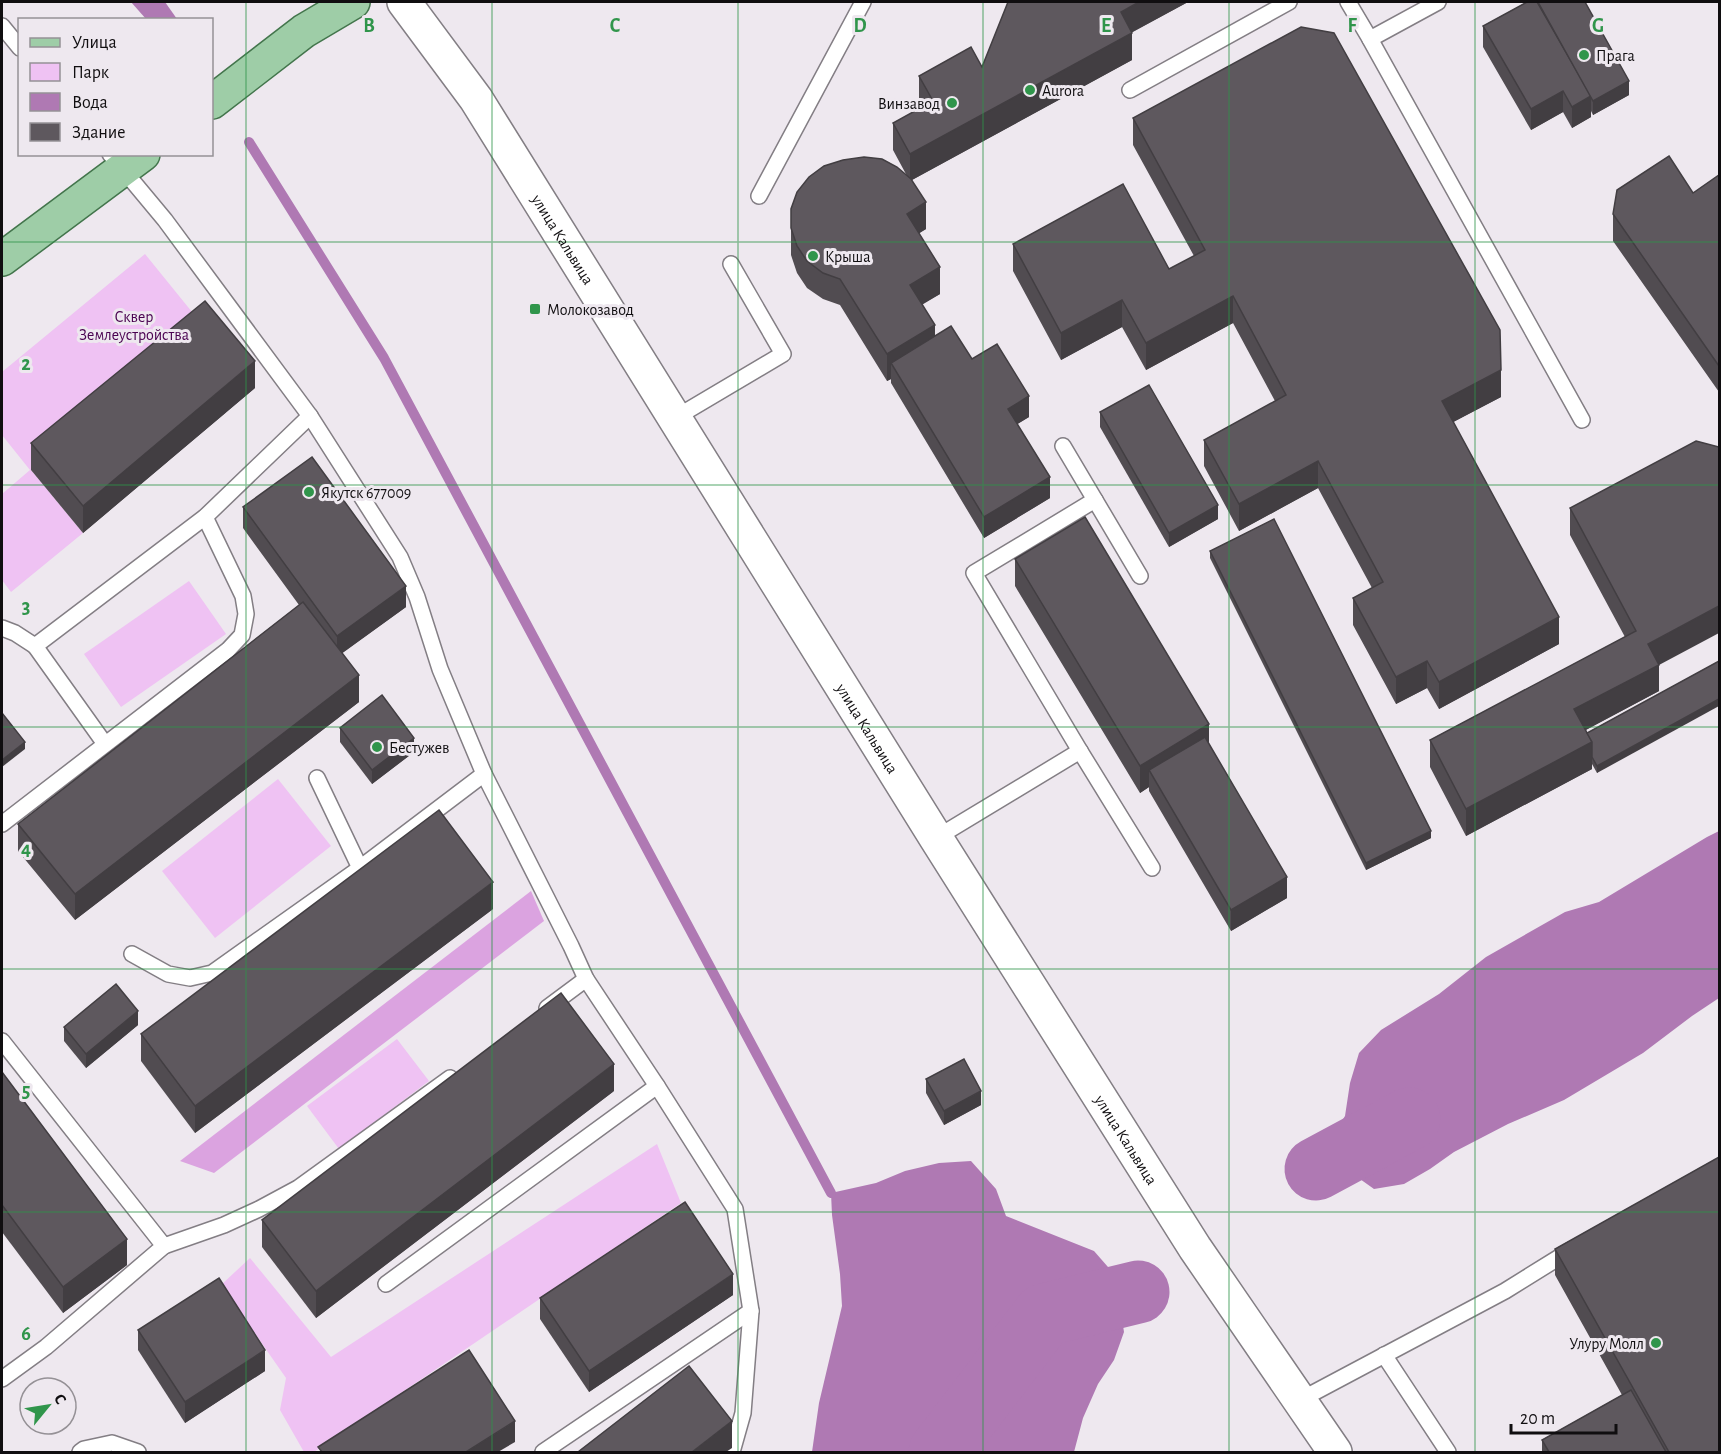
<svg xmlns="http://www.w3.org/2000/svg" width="1721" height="1454" viewBox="0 0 1721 1454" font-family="'Alegreya Sans',sans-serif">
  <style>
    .green { fill: #efc2f3 }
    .forest { fill: #dba3e0 }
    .water { fill: #af79b3 }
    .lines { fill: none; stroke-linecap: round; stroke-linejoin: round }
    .stream { stroke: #af79b3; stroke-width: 10 }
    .river { stroke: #af79b3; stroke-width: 63 }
    .service-casing { stroke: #837e84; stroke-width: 18 }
    .tertiary-casing { stroke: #837e84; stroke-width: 36 }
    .primary-casing { stroke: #43754c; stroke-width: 36 }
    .service { stroke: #fff; stroke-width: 15 }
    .tertiary { stroke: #fff; stroke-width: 33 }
    .primary { stroke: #9ecda7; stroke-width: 33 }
    .wall { fill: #514c51 }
    .shaded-wall { fill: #423e42 }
    .building { fill: #5e585e; stroke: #423e42; stroke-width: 1.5 }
    .grid { fill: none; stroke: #30954b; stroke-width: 1.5; stroke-opacity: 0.55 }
    .poi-dot { fill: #30954b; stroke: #eee8ef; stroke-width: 2 }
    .labels { text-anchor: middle; stroke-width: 6; stroke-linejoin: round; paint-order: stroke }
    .poi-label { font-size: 16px; fill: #100e10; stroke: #eee8ef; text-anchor: start }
    .street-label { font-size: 16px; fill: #100e10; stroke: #eee8ef }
    .park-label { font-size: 16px; fill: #490250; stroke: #eee8ef }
    .grid-label { font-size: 20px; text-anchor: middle; font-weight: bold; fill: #30954b; stroke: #eee8ef; stroke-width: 6; stroke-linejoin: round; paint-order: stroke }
  </style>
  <rect width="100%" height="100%" fill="#eee8ef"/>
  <g class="green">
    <path d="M145,254L205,328L31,470L83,533L11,592L2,580V494L30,470L2,435V372Z"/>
    <path d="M189,581L226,634L121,707L84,654Z"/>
    <path d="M278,779L331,846L215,938L162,871Z"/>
    <path d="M397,1039L429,1081L339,1149L307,1106Z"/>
    <path d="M657,1144L681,1203L314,1452H304L280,1410L286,1378L221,1285L250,1258L331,1357Z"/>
  </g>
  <path class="forest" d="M531,891L544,921L214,1173L180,1161Z"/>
  <g class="water">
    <path d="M131,2H165L177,19H146Z"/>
    <path d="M1719,831V998L1692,1016L1643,1053L1564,1100L1508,1124L1454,1152L1430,1169L1404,1184L1374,1189L1322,1152L1345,1116L1350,1083L1359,1053L1381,1030L1439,994L1486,957L1565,912L1599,902L1707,837Z"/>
    <path d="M971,1161L996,1189L1006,1216L1094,1251L1115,1275L1124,1332L1114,1360L1098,1384L1083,1418L1074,1452H812L819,1403L842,1306L840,1274L832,1215L831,1193L876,1183L905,1171L939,1163Z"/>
  </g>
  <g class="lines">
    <path class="stream" d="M249,142L384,358L831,1193"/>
    <g class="river">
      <path d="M1316,1169L1409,1119"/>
      <path d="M940,1452L1044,1315L1138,1292"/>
    </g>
    <g class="service-casing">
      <g id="service">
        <path d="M1348,2L1370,39L1438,2"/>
        <path d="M2,26L20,48"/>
        <path d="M1370,39L1582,420"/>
        <path d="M1130,90L1289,2"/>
        <path d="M110,154L165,220L310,416L400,557L417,597L440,669L484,774L571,946L586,979L657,1086L735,1209L751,1311L743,1413L732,1452"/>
        <path d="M759,196L863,2"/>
        <path d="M675,418L783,354L731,264"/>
        <path d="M1063,446L1095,500L974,573L1080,751L1152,868"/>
        <path d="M1095,500L1140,576"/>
        <path d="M2,628L15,633L35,646L205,517L310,416"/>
        <path d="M35,646L105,744"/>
        <path d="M317,778L360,868L484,774"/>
        <path d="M2,824L228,650L242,635L246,614L243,596L205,517"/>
        <path d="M936,838L1080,751"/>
        <path d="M132,954L168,974L190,978L212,973L360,868"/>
        <path d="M547,1008L586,979"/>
        <path d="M2,1041L164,1246L46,1347L2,1379"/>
        <path d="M164,1246L224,1225L259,1209L298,1188L450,1078"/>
        <path d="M386,1284L657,1086"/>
        <path d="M1384,1355L1448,1452"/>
        <path d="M1300,1400L1505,1291L1571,1250"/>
        <path d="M80,1452L84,1449L112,1443L138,1452"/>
        <path d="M543,1452L751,1311"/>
      </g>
    </g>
    <g class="tertiary-casing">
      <g id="tertiary">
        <path id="s1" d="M404,2L476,99L936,838L1195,1248L1335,1452"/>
      </g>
    </g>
    <g class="primary-casing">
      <g id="primary">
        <path d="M212,102L304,31L353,2"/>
        <path d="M2,259L143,154"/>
      </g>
    </g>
    <use href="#service" class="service"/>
    <use href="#tertiary" class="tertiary"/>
    <use href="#primary" class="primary"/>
  </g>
  <g class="wall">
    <path d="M1188,2L1131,33L1132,60L912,180L926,229L919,233L940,294L922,304L935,336L972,359L1029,417L1017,424L1050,498L984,538L891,383V379L887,381L840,305L823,299L807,288L797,273L791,255V209L907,176L893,150V123L922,108L919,102V76L982,67Z"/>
    <path d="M1527,2H1585L1629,95L1593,115L1591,111V117L1572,128L1563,112L1531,130L1483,47V26Z"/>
    <path d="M1133,118L1501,397L1453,422L1559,644L1439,709L1427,688L1396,704L1353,625V598L1372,588L1318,488L1239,531L1204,466V440L1275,401L1233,323L1146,370L1122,327L1061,360L1013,271V244L1169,269L1194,256L1133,145Z"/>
    <path d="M1719,175V392L1613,241V214L1693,193Z"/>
    <path d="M255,388L83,533L31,470V443Z"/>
    <path d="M1100,412L1218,519L1169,547L1100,427Z"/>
    <path d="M243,507L406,607L342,653L359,702L75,920L18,851V824L299,605L243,528Z"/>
    <path d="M1570,508L1659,665V691L1586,730L1587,733L1719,661L1597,773L1592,764V769L1466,836L1430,767V740L1625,637L1570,535Z"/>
    <path d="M1210,551L1431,838L1366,870L1210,558Z"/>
    <path d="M1015,559L1209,745L1287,898L1231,931L1149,791V787L1140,793L1015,586Z"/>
    <path d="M340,728L414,752L372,784L340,742Z"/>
    <path d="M493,909L195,1133L141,1061V1034Z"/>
    <path d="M138,1025L86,1068L64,1041V1027Z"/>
    <path d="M2,1072L127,1265L63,1313L2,1232Z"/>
    <path d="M926,1079L981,1105L944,1125L926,1093Z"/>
    <path d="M614,1091L316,1318L262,1247V1220Z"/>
    <path d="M1555,1249L1719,1452H1542V1440L1622,1395L1555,1275Z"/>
    <path d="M733,1295L589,1392L540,1319V1298Z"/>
    <path d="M138,1330L265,1371L185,1423L138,1350Z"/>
  </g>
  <g class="shaded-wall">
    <path d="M1139,2H1188L1121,38V12Z"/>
    <path d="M1132,33V60L910,181V154Z"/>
    <path d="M1629,81V95L1593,115V101Z"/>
    <path d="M1563,91V112L1531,130V109Z"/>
    <path d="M1591,96V117L1572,128V107Z"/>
    <path d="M926,202V229L907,241V214Z"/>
    <path d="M940,267V294L910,312V285Z"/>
    <path d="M1233,296V323L1146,370V343Z"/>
    <path d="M1122,300V327L1061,360V333Z"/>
    <path d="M935,325V352L891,363V379L887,381V354Z"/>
    <path d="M255,361V388L83,533V506Z"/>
    <path d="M1501,370V397L1442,428V401Z"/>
    <path d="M1029,396V417L1008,430V409Z"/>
    <path d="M1318,461V488L1239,531V504Z"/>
    <path d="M1050,477V498L984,538V517Z"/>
    <path d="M1218,505V519L1169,547V533Z"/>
    <path d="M406,586V607L337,657V636Z"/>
    <path d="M1719,606V633L1659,665V691L1574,736V709L1648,644Z"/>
    <path d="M1559,617V644L1439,709V682Z"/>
    <path d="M1427,661V688L1396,704V677Z"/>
    <path d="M359,675V702L75,920V894Z"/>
    <path d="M1719,699V706L1597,773V766Z"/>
    <path d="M1209,724V751L1149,770V787L1140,793V766Z"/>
    <path d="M414,738V752L372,784V770Z"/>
    <path d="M25,742V749L2,767V760Z"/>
    <path d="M1592,742V769L1466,836V809Z"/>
    <path d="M1431,831V838L1366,870V863Z"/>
    <path d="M1287,877V898L1231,931V910Z"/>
    <path d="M493,882V909L195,1133V1106Z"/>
    <path d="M138,1011V1025L86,1068V1054Z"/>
    <path d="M614,1064V1091L316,1318V1291Z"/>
    <path d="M981,1091V1105L944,1125V1111Z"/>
    <path d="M127,1239V1265L63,1313V1287Z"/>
    <path d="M733,1274V1295L589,1392V1371Z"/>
    <path d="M265,1350V1371L185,1423V1402Z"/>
    <path d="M515,1421V1442L498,1452H466Z"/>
    <path d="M732,1421V1448L726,1452H692Z"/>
  </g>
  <g class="building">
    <path d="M1008,2H1139L1121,12L1132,33L910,154L893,123L933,101L919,76L971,47L982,67Z"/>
    <path d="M1527,2H1537L1591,96L1572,107L1563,91L1531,109L1483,26Z"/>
    <path d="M1538,2H1585L1629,81L1593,101Z"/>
    <path d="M1301,27L1334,33L1500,330L1501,370L1442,401L1559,617L1439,682L1427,661L1396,677L1353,598L1383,582L1318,461L1239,504L1204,440L1286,395L1233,296L1146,343L1122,300L1061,333L1013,244L1123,184L1169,269L1205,250L1133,118Z"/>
    <path d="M1669,156L1693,193L1719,175V366L1613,214L1617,190Z"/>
    <path d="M864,157L882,159L897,167L911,179L926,202L907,214L940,267L910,285L935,325L887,354L840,279L823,273L807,261L797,246L791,228V209L797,192L809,177L824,166L843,160Z"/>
    <path d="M205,301L255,361L83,506L31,443Z"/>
    <path d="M951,326L972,359L997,344L1029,396L1008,409L1050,477L984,517L891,363Z"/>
    <path d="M1149,385L1218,505L1169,533L1100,412Z"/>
    <path d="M1696,441L1719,447V606L1648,644L1659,665L1574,709L1592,742L1466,809L1430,740L1636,631L1570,508Z"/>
    <path d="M312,457L406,586L337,636L243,507Z"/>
    <path d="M1085,517L1209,724L1140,766L1015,559Z"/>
    <path d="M1274,519L1431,831L1366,863L1210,551Z"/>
    <path d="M303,602L359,675L75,894L18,824Z"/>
    <path d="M1719,661V699L1597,766L1592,757V742L1587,733Z"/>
    <path d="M382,695L414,738L372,770L340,728Z"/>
    <path d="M2,713L25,742L2,760Z"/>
    <path d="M1205,737L1287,877L1231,910L1149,770Z"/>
    <path d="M439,810L493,882L195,1106L141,1034Z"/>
    <path d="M116,984L138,1011L86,1054L64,1027Z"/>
    <path d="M561,993L614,1064L316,1291L262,1220Z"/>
    <path d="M964,1059L981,1091L944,1111L926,1079Z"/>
    <path d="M2,1072L127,1239L63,1287L2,1205Z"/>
    <path d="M1719,1157V1452H1669L1555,1249Z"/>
    <path d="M685,1202L733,1274L589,1371L540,1298Z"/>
    <path d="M219,1278L265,1350L185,1402L138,1330Z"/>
    <path d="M469,1350L515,1421L466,1452H322L318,1447Z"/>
    <path d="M689,1366L732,1421L692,1452H578Z"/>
    <path d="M1631,1390L1666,1452H1549L1542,1440Z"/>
  </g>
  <path class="grid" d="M246,2V1452M492,2V1452M738,2V1452M983,2V1452M1229,2V1452M1475,2V1452M2,242H1720M2,485H1720M2,727H1720M2,969H1720M2,1212H1720"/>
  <g class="poi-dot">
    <circle cx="1584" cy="55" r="6"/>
    <circle cx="1030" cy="90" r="6"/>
    <circle cx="952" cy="103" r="6"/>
    <circle cx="813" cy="256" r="6"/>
    <rect x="529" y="303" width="12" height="12" rx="3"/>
    <circle cx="309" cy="492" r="6"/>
    <circle cx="377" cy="747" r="6"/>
    <circle cx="1656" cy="1343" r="6"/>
  </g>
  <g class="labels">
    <g class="poi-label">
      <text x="1596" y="61">Прага</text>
      <text x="1042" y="96">Aurora</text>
      <text x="940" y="109" text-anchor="end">Винзавод</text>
      <text x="825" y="262">Крыша</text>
      <text x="547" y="315">Молокозавод</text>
      <text x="321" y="498">Якутск 677009</text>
      <text x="389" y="753">Бестужев</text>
      <text x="1644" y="1349" text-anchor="end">Улуру Молл</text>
    </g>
    <g class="street-label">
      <text dy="6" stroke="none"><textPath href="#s1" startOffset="286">улица Кальвица</textPath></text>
      <text dy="6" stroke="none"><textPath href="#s1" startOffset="862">улица Кальвица</textPath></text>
      <text dy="6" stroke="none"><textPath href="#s1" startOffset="1348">улица Кальвица</textPath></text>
    </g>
    <g class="park-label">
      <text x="134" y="322">Сквер<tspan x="134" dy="18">Землеустройства</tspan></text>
    </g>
  </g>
  <g class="grid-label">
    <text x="369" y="32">B</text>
    <text x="615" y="32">C</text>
    <text x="860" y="32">D</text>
    <text x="1106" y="32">E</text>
    <text x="1352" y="32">F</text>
    <text x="1598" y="32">G</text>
    <text x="26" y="370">2</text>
    <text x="26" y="613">3</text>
    <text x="26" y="855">4</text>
    <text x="26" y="1097">5</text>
    <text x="26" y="1340">6</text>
  </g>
  <rect width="1721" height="1454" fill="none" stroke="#100e10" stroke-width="6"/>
  <rect x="18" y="18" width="195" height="138" fill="#eee8ef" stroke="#959196" stroke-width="1.5"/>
  <rect x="30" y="38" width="30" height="9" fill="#9ecda7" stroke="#959196" stroke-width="1.5"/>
  <text x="72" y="48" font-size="18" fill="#100e10">Улица</text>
  <rect x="30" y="63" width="30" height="18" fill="#efc2f3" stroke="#959196" stroke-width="1.5"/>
  <text x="72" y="78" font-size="18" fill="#100e10">Парк</text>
  <rect x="30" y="93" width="30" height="18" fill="#af79b3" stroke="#959196" stroke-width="1.5"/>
  <text x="72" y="108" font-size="18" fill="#100e10">Вода</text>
  <rect x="30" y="123" width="30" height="18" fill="#5e585e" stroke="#959196" stroke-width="1.5"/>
  <text x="72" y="138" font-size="18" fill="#100e10">Здание</text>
  <g transform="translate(48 1406) rotate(60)"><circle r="28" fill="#eee8ef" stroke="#959196" stroke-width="1.5"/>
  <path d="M0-4.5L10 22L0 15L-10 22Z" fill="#30954b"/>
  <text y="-9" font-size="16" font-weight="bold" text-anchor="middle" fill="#100e10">С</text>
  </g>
  <path d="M1511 1424v9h105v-9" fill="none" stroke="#100e10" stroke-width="3"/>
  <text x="1520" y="1424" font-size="18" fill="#100e10" stroke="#eee8ef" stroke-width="4.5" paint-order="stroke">20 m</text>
</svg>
